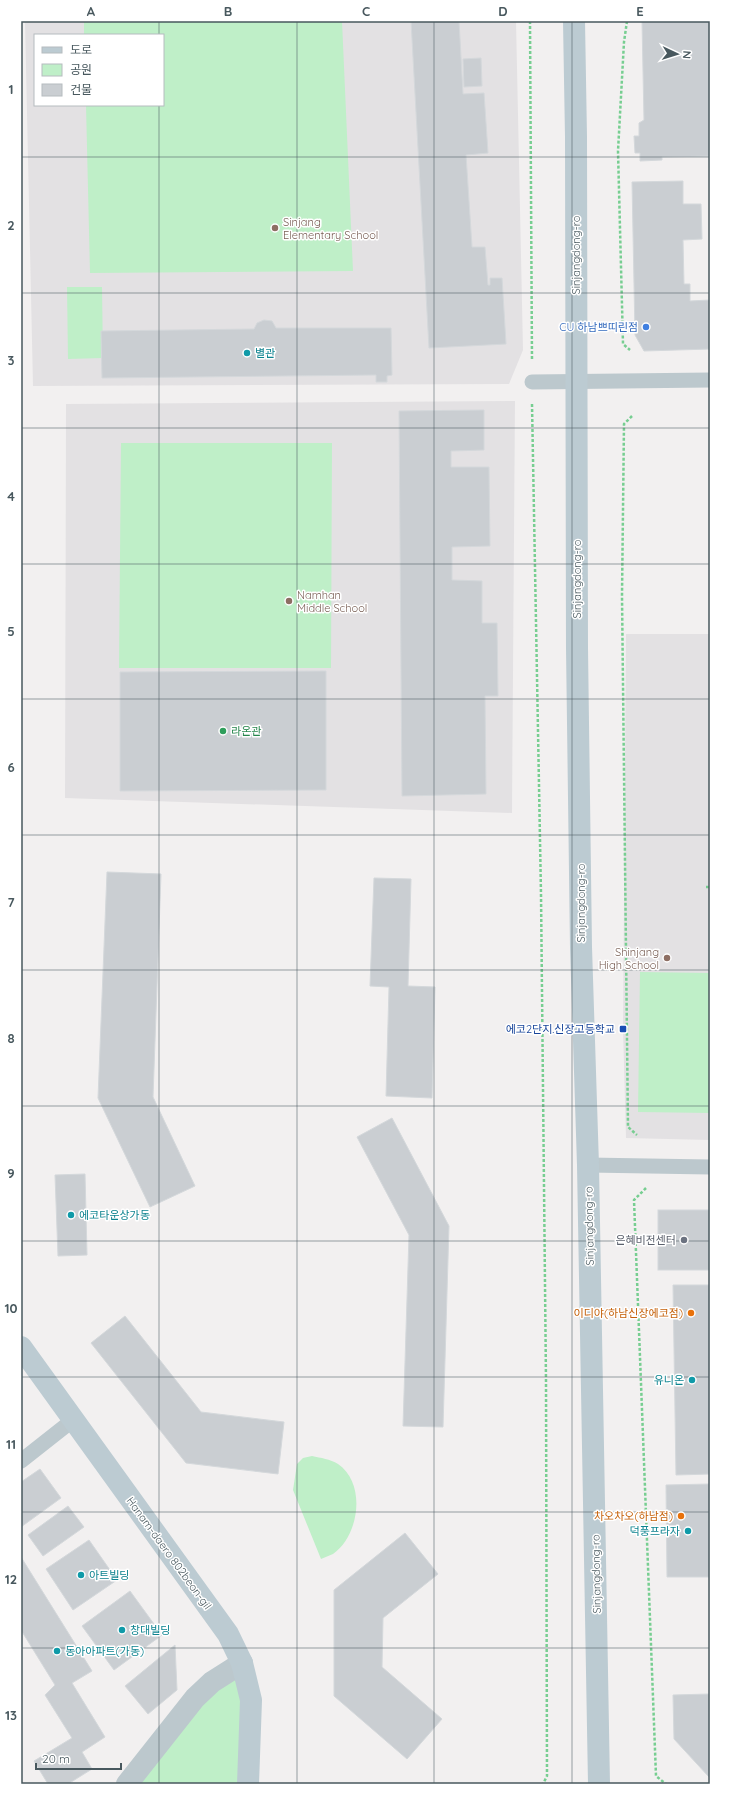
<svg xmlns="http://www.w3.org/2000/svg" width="731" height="1805" viewBox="0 0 731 1805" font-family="Quicksand,'Noto Sans KR',sans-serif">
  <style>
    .education { fill: #e3e1e3; fill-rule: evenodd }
    .green { fill: #bfefc8 }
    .building { fill: #caced2; stroke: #d4d8db }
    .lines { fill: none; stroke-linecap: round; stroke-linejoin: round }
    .path { stroke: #77ce91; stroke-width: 2.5; stroke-dasharray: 3 2; stroke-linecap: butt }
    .lane { stroke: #bcc8cd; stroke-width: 15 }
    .street { stroke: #bcc8cd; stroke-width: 22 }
    .secondary { stroke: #bccbd2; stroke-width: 22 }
    .grid { fill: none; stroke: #48585e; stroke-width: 1; stroke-opacity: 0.55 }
    .education-dot { fill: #8d6e63; stroke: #fff; stroke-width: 1.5 }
    .shop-dot { fill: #3f7fe0; stroke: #fff; stroke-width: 1.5 }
    .culture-dot { fill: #0f9aa8; stroke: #fff; stroke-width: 1.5 }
    .leisure-dot { fill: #2e9e5b; stroke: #fff; stroke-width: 1.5 }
    .transit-dot { fill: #1a4fb4; stroke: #fff; stroke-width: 1.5 }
    .worship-dot { fill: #6b7280; stroke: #fff; stroke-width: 1.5 }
    .food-dot { fill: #e8710a; stroke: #fff; stroke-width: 1.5 }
    .labels { text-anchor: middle; stroke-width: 3; stroke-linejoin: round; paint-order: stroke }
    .education-label { font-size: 11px; fill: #785e54; stroke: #fff; text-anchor: start }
    .street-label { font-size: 11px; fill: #48585e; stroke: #fff }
    .shop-label { font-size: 11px; fill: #366cbe; stroke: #fff; text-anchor: end }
    .culture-label { font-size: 11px; fill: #0d838f; stroke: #fff; text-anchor: start }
    .leisure-label { font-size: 11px; fill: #27864d; stroke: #fff; text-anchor: start }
    .transit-label { font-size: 11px; fill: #164399; stroke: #fff; text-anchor: end }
    .worship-label { font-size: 11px; fill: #5b616d; stroke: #fff; text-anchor: end }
    .food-label { font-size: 11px; fill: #c56008; stroke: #fff; text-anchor: end }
    .neatline { fill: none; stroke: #48585e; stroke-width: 1.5 }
    .grid-label { font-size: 13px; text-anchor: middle; font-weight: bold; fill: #48585e }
  </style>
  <rect width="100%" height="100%" fill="#f2f0f0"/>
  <g class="education">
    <path d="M25,21H516L523,350L509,384L33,386ZM35,35H163V105H35Z"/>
    <path d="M515,401L512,813L65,798L66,404Z"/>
    <path d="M626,634H710V1140L626,1138L623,1029Z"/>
  </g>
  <g class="green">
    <path d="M84,21H342L353,271L90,273L86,105H163V35H84Z"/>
    <path d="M67,287H102L103,358L68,359Z"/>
    <path d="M121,443H332L331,668H119Z"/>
    <path d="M640,972L710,973V1113L638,1112Z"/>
    <path d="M312,1456C321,1458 330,1459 338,1464C367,1484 359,1536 333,1554C329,1556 325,1557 321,1559L293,1490L297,1464L303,1458Z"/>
    <path d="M242,1663L248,1784H127Z"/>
  </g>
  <g class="building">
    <path d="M411,21H459L463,94L484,93L488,153L466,155L472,247H485L488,285H490V278H502L506,344L429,348Z"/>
    <path d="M642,21H710V156L662,157V160L640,161V153H635L634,136H639V123L644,120Z"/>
    <path d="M481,58L482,86L464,87L463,59Z"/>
    <path d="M683,181V204H701L702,239L683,240L684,284H690V301L710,300V349L644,351L635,335L632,182Z"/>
    <path d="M264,320L272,321L276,328H391L392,375L387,376V382H376V375L102,378L101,331L254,329L257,323Z"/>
    <path d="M484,410V450L451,451V467H489L490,546L452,547V580L482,581V623H497L498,696H485L486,794L402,796L399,411Z"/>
    <path d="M326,671V790L120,791V672Z"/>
    <path d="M107,872L161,874L153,1097L195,1186L150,1207L98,1098Z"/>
    <path d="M374,878L411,879L408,986L435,987L432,1098L386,1096L389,987L370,986Z"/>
    <path d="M392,1118L449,1226L443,1427L403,1426L409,1235L357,1137Z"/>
    <path d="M85,1174L87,1255L58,1256L55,1175Z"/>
    <rect x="658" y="1210" width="52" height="60"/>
    <path d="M673,1285H710V1474L676,1475Z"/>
    <path d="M125,1316L201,1412L284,1422L278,1474L186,1463L91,1343Z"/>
    <path d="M40,1469L61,1498L21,1527V1482Z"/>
    <path d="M710,1484V1577H667L666,1485Z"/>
    <path d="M68,1506L84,1527L43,1556L28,1535Z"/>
    <path d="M405,1533L438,1574L383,1618L382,1667L442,1719L407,1759L334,1696V1590Z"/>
    <path d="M89,1540L117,1580L73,1610L46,1569Z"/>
    <path d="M21,1557L92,1671L72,1683L105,1737L82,1752L92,1769L68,1784H48L34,1761L72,1738L45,1695L55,1685L21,1630Z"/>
    <path d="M130,1591L162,1635L114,1670L82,1626Z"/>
    <path d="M175,1645L177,1690L148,1714L125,1686Z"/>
    <path d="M710,1694V1777H709L674,1739L673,1695Z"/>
  </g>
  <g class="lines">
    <g class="path">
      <path d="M530,21L532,361"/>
      <path d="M627,21L624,42L618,151L623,344L630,350"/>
      <path d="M532,404L541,894L546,1381L547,1776L543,1784"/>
      <path d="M632,416L624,424L622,596L628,1127L637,1135"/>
      <path d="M706,887H710"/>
      <path d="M646,1188L634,1200L656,1776L666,1784"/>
    </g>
    <g class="lane">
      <path d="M532,382L710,380"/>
      <path d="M588,1165L710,1167"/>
      <path d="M21,1461L73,1420"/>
    </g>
    <path class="street" d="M127,1784L195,1698L212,1682L242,1663"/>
    <g class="secondary">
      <path d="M574,21L576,137L577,648L581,947L588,1165L599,1784"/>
      <path d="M21,1347L228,1634L242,1663L251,1700L248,1784"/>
    </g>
  </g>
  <path class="grid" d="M159,21V35M297,21V1784M434,21V1784M572,21V1784M159,105V1784M21,157H710M21,293H710M21,428H710M21,564H710M21,699H710M21,835H710M21,970H710M21,1106H710M21,1241H710M21,1377H710M21,1512H710M21,1648H710"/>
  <g class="education-dot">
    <circle cx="275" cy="228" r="4"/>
    <circle cx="289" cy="601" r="4"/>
    <circle cx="667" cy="958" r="4"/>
  </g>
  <circle class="shop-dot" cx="646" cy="327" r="4"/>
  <g class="culture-dot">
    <circle cx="247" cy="353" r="4"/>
    <circle cx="71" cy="1215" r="4"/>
    <circle cx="692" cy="1380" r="4"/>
    <circle cx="688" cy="1531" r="4"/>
    <circle cx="81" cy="1575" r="4"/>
    <circle cx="122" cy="1630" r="4"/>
    <circle cx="57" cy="1651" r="4"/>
  </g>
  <circle class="leisure-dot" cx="223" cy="731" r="4"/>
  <rect class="transit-dot" x="619" y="1025" width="8" height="8" rx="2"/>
  <circle class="worship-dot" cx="684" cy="1240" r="4"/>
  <g class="food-dot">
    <circle cx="691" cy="1313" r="4"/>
    <circle cx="681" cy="1516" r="4"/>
  </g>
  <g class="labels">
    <g class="education-label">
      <text x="283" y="226">Sinjang<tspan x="283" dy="13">Elementary School</tspan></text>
      <text x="297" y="599">Namhan<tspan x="297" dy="13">Middle School</tspan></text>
      <text x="659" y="956" text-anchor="end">Shinjang<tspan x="659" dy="13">High School</tspan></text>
    </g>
    <g class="street-label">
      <text transform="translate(576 255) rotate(-90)" y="4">Sinjangdong-ro</text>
      <text transform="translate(577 579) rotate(-90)" y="4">Sinjangdong-ro</text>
      <text transform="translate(581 903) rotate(-90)" y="4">Sinjangdong-ro</text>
      <text transform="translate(589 1226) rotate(-91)" y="4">Sinjangdong-ro</text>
      <text transform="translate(169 1553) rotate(54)" y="4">Hanam-daero 802beon-gil</text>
      <text transform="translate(596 1574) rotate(-91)" y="4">Sinjangdong-ro</text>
    </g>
    <g class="shop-label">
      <text x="638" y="331">CU 하남쁘띠린점</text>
    </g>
    <g class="culture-label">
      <text x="255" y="357">별관</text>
      <text x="79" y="1219">에코타운상가동</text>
      <text x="684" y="1384" text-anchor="end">유니온</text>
      <text x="680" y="1535" text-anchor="end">덕풍프라자</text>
      <text x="89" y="1579">아트빌딩</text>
      <text x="130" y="1634">창대빌딩</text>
      <text x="65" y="1655">동아아파트(가동)</text>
    </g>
    <g class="leisure-label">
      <text x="231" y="735">라온관</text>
    </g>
    <g class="transit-label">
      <text x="615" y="1033">에코2단지.신장고등학교</text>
    </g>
    <g class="worship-label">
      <text x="676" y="1244">은혜비전센터</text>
    </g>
    <g class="food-label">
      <text x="683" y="1317">이디야(하남신장에코점)</text>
      <text x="673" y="1520">차오차오(하남점)</text>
    </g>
  </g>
  <rect width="731" height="1805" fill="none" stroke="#ffffff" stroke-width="44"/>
  <rect x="34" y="34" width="130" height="72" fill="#ffffff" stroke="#b6bcbf"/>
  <rect x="42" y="47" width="20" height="6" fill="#bccbd2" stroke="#b6bcbf"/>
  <text x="70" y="54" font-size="12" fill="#48585e">도로</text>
  <rect x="42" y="64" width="20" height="12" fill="#bfefc8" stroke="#b6bcbf"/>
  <text x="70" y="74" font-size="12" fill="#48585e">공원</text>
  <rect x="42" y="84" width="20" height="12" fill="#caced2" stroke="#b6bcbf"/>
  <text x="70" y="94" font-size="12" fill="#48585e">건물</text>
  <g transform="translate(677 54) rotate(94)" stroke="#ffffff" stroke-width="3" paint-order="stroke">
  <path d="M0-3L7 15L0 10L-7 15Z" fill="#48585e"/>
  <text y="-6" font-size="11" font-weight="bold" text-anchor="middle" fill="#48585e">N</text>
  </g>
  <path d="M36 1763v6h85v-6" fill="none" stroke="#48585e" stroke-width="2"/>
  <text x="42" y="1763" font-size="12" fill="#48585e" stroke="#ffffff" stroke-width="3" paint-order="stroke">20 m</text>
  <rect x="22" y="22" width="687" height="1761" class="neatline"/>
  <g class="grid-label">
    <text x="91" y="16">A</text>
    <text x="228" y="16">B</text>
    <text x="366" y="16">C</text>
    <text x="503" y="16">D</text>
    <text x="640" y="16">E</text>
    <text x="11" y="94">1</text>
    <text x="11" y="230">2</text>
    <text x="11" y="365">3</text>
    <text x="11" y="501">4</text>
    <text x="11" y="636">5</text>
    <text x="11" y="772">6</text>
    <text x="11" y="907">7</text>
    <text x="11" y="1043">8</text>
    <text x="11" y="1178">9</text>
    <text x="11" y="1313">10</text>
    <text x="11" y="1449">11</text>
    <text x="11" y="1584">12</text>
    <text x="11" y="1720">13</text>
  </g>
</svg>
